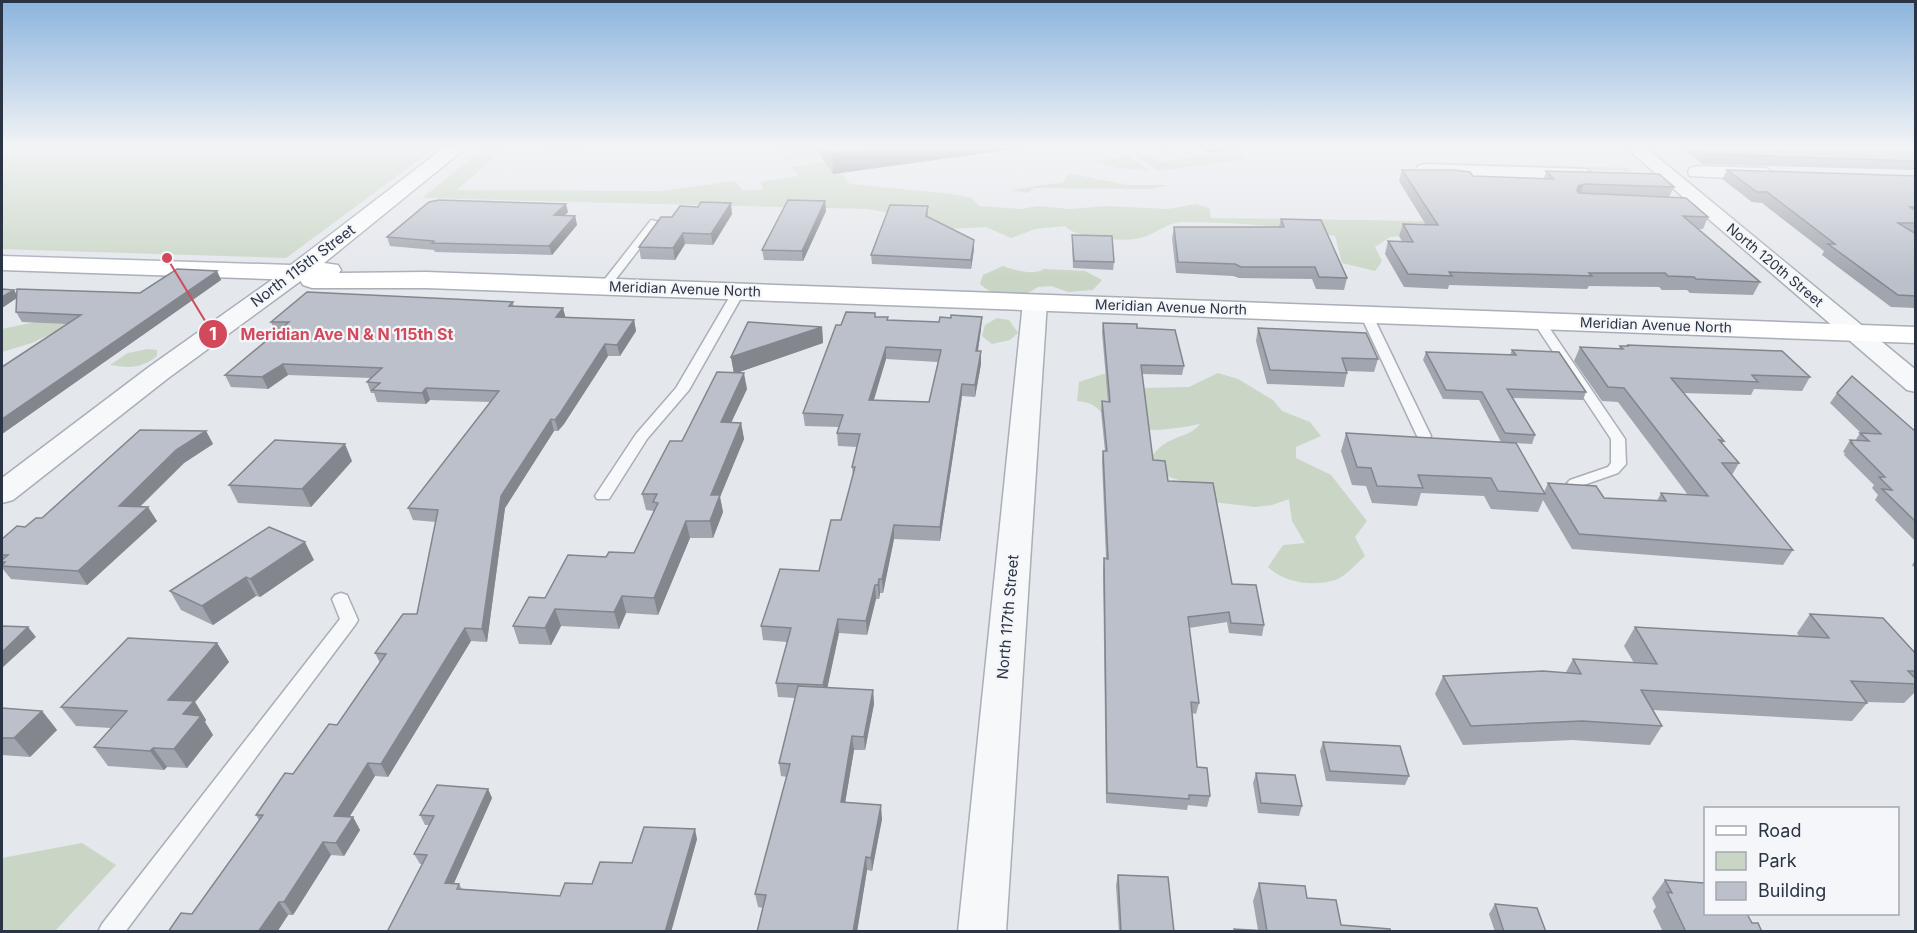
<svg xmlns="http://www.w3.org/2000/svg" width="1917" height="933" viewBox="0 0 1917 933" font-family="Inter,sans-serif">
  <style>
    .green { fill: #c9d6c5 }
    .lines { fill: none; stroke-linecap: round; stroke-linejoin: round }
    .lane-casing { stroke: #a9aeb7; stroke-width: 3 }
    .street-casing { stroke: #a9aeb7; stroke-width: 3 }
    .secondary-casing { stroke: #a9aeb7; stroke-width: 3 }
    .lane { fill: #f7f8fa; fill-rule: evenodd }
    .street { fill: #f7f8fa; fill-rule: evenodd }
    .secondary { fill: #fff; fill-rule: evenodd }
    .wall { fill: #a1a5ae; fill-rule: evenodd }
    .shaded-wall { fill: #83868d }
    .building { fill: #bbc0ca; stroke: #83868d; stroke-width: 1.5; fill-rule: evenodd }
    .labels { text-anchor: middle; stroke-width: 4.5; stroke-linejoin: round; paint-order: stroke }
    .far-street-label { font-size: 14px; fill: #2b3445; stroke: #f4f6f9 }
    .street-label { font-size: 15px; fill: #2b3445; stroke: #f4f6f9 }
    .leader { fill: none; stroke: #d1495b; stroke-width: 2 }
    .callout-dot { fill: #d1495b; stroke: #f4f6f9; stroke-width: 2 }
    .mark-label { font-size: 18px; text-anchor: middle; font-weight: bold; fill: #fff }
    .callout-label { font-size: 16px; text-anchor: middle; font-weight: bold; fill: #d1495b; stroke: #f4f6f9; stroke-width: 4.5; stroke-linejoin: round; paint-order: stroke }
  </style>
  <rect width="100%" height="100%" fill="#e4e7ec"/>
  <g class="green">
    <path d="M2,146H438L286,258L2,249Z"/>
    <path d="M487,146H588L578,151L505,148L457,190L662,191L735,181L743,191L763,189L760,182L798,176L791,167L825,162L834,174L841,173L850,184L951,194L972,198L979,206L1022,209L1037,206L1070,209L1106,206L1168,209L1196,204L1209,208L1211,218L1423,221L1443,224L1415,235L1390,237L1375,247L1382,261L1375,271L1342,263L1335,236C1286,226 1233,222 1183,222C1165,223 1156,234 1140,238C1123,242 1077,239 1065,226L1035,229L1011,238L986,227L948,229L911,216L867,209L422,198Z"/>
    <path d="M775,146H814L820,156L786,160Z"/>
    <path d="M1235,151L1247,159L1158,171L1135,155L1146,154L1159,162Z"/>
    <path d="M1129,156L1151,171L1118,168L1095,161Z"/>
    <path d="M1428,162L1629,168L1632,171L1477,167Z"/>
    <path d="M1072,174L1128,185H1170L1151,189L1035,188L1027,193L1011,190L1064,182L1066,176Z"/>
    <path d="M1003,266C1014,270 1033,276 1044,269L1085,271L1102,280L1093,290L1068,292L1051,286L1038,287L1021,297L993,294L980,284L983,275Z"/>
    <path d="M107,307L32,343L2,352V329Z"/>
    <path d="M997,318L1009,320L1018,333L1010,340L992,344L982,336L985,325Z"/>
    <path d="M148,349L157,350V356C141,369 129,368 110,365L128,353Z"/>
    <path d="M1218,373L1238,379L1273,400L1282,411L1310,422L1321,436L1296,447V458L1331,475L1367,521L1355,537L1365,556C1357,563 1345,577 1335,580C1313,587 1285,583 1268,567L1283,545L1305,543L1292,521L1289,499L1272,505L1255,507L1205,501L1185,482L1157,473L1150,459C1167,433 1188,440 1200,424C1174,429 1141,435 1116,423C1097,414 1101,403 1077,401L1079,382L1103,374L1126,375L1143,388L1189,387Z"/>
    <path d="M82,843L116,865L55,931H2V858Z"/>
  </g>
  <g class="lines">
    <g class="lane-casing">
      <g id="lane">
        <path d="M214,146H283L279,149H218Z"/>
        <path d="M651,220L660,222L609,288H601V284Z"/>
        <path d="M739,287L745,291L689,390L647,439L609,499H597L595,496L636,434L676,388L733,291Z"/>
        <path d="M1366,310L1372,314L1431,436L1429,439H1419L1417,436L1360,314Z"/>
        <path d="M1538,316L1542,317L1625,439L1626,464L1618,473L1575,488L1567,483L1570,480L1608,467L1611,463V439L1532,320Z"/>
        <path d="M341,593L347,595L358,620L355,625L125,932H98L102,924L340,619L332,599L335,595Z"/>
      </g>
    </g>
    <g class="street-casing">
      <g id="street">
        <path d="M1624,146H1644L1916,370V392L1907,390Z"/>
        <path d="M1425,164L1586,169L1595,175L1586,181L1418,174L1416,170L1418,166Z"/>
        <path d="M1697,166L1766,168L1775,174L1766,180L1690,176L1688,172L1690,168Z"/>
        <path d="M298,265L306,267L309,272L306,277L167,379L13,500L2,503V478L149,367L290,267Z"/>
        <path d="M1035,295L1043,297L1047,302L1006,932H958L1023,302L1027,297Z"/>
      </g>
    </g>
    <g class="secondary-casing">
      <path id="secondary" d="M446,146H468L324,263L338,265L341,270L339,273L426,272L1916,327V343L426,288H312L303,285L300,280L2,270V256L291,265Z"/>
    </g>
    <use href="#lane" class="lane"/>
    <use href="#street" class="street"/>
    <use href="#secondary" class="secondary"/>
  </g>
  <g class="wall">
    <path d="M814,146H1036L833,174Z"/>
    <path d="M1197,146H1251L1207,153Z"/>
    <path d="M1680,146H1916V170L1702,164Z"/>
    <path d="M1402,170L1473,176L1544,178L1546,171L1674,187L1669,197L1708,217L1703,229H1699L1760,282L1753,295L1690,293L1687,290H1662L1659,287L1589,286L1587,289L1449,285L1448,289L1404,287L1385,254L1388,241H1402L1399,236L1403,224L1426,225L1399,181Z"/>
    <path d="M1727,170L1916,176V308L1891,307L1822,255L1824,251L1762,203L1752,202L1722,179Z"/>
    <path d="M928,206V217L974,249L971,269L872,264L871,255Z"/>
    <path d="M826,211L803,261L764,260L762,250Z"/>
    <path d="M568,212L564,216H575L577,225L552,255L435,252L434,250L390,246L387,237Z"/>
    <path d="M732,214L713,245L685,244L675,260L641,259L639,247L672,217Z"/>
    <path d="M1281,219L1347,278L1344,290L1316,289L1312,279L1239,278L1233,276L1176,273L1172,238L1174,227H1279Z"/>
    <path d="M1072,235L1114,262L1113,270L1073,268L1072,242Z"/>
    <path d="M217,271L221,280L2,434V367L68,324L22,322L16,312L17,298L2,308V289L14,290L17,296L140,293Z"/>
    <path d="M513,302L514,307L565,318L634,320L636,331L620,356H608L564,424L558,431H554L505,508L487,642L471,641L388,777L375,776L349,817H353L360,830L344,856L331,855L293,915H288L277,932H168L192,914L259,820L256,815L293,774L337,725L380,663L375,653L417,614L436,522L413,520L408,508L490,402L430,400L426,404L377,402L374,393H371L367,382L370,378L288,375L268,389L231,387L225,375L276,333L271,322Z"/>
    <path d="M875,313V317L888,320L981,329L978,351L981,364L975,397L962,396L940,541L894,539L883,593H880L879,599H876L867,635L839,633L827,688L873,690L874,704L865,750H854L845,803L882,819L872,871L867,870L857,932H757L763,908L758,907L755,894L787,777L781,776L779,763L795,698L778,697L776,683L787,642L763,640L761,626L819,571L841,520L853,476L852,467L857,447L838,446L837,433L839,427L805,426L803,413L841,325ZM886,359L938,362L929,402L874,400Z"/>
    <path d="M1103,323L1137,328L1184,366L1182,375L1142,374L1153,460L1168,481L1232,584L1264,625L1262,636L1229,633L1227,622L1189,628L1199,703L1196,714L1192,713L1197,767L1210,796L1207,807L1188,805L1187,810L1106,803L1103,569L1104,558H1106L1102,461L1103,451H1105L1101,411L1102,401L1108,402L1102,332Z"/>
    <path d="M822,327L823,343L736,373L747,389L731,422L741,423L744,439L720,497L723,512L713,538H690L658,615L626,613L619,629L561,626L551,645L519,644L513,626L545,598L606,557L634,553L654,511L646,510L642,494L734,373L731,357Z"/>
    <path d="M1258,328L1378,359L1374,372L1347,371V373L1344,387L1267,384L1256,341Z"/>
    <path d="M1627,345L1810,377L1802,391L1754,389L1751,395L1683,393L1724,441L1722,444L1739,463L1732,475L1793,550L1783,565L1572,549L1543,500L1538,512L1491,509L1484,496L1421,493L1417,506L1372,503L1366,486L1352,485L1341,451L1346,433L1501,442L1479,400L1443,399L1423,360L1426,352L1510,355L1512,350L1586,392L1583,400L1513,398L1535,435L1532,444L1516,443L1544,492L1548,483L1604,498L1657,501L1661,493L1688,495L1618,402L1602,401L1574,361L1580,347L1619,349L1620,346H1627Z"/>
    <path d="M1837,393L1916,432V542L1875,500L1878,495L1872,488L1874,485L1844,455L1845,453L1843,452L1850,440L1855,441L1860,433H1861L1830,403Z"/>
    <path d="M206,431L213,444L184,463L140,507L157,521L87,585L11,579L2,568V539L42,518Z"/>
    <path d="M352,461L311,507L238,503L229,485Z"/>
    <path d="M1916,559V569L1912,565Z"/>
    <path d="M314,560L260,597L256,596L213,625L181,610L170,591Z"/>
    <path d="M1810,614L1916,654V691L1904,703L1866,702L1867,703L1852,721L1653,710L1662,726L1650,745L1572,740L1463,745L1435,694L1443,676L1566,672L1573,659L1634,663L1624,646L1635,627L1800,637L1797,633Z"/>
    <path d="M217,643L229,662L195,702L206,720L205,722L213,735L187,768L167,767L164,770L108,766L94,747L111,728L76,726L61,707Z"/>
    <path d="M2,708L42,711L57,730L30,757L2,755Z"/>
    <path d="M1323,742L1409,776L1405,785L1326,781L1320,751Z"/>
    <path d="M1256,773L1302,806L1299,816L1258,813L1253,783Z"/>
    <path d="M488,789L492,798L454,883L459,884L462,889L560,896L592,884L632,863L697,839L671,932H387L423,864H420L414,854L429,825H425L420,815Z"/>
    <path d="M1118,875L1174,932H1119L1116,885Z"/>
    <path d="M1665,880L1706,914L1752,923L1762,932H1663L1653,911L1656,907L1652,898Z"/>
    <path d="M1259,883L1307,898L1341,925L1391,932H1234V929L1258,930L1253,901Z"/>
    <path d="M1495,904L1546,932H1495L1489,914Z"/>
  </g>
  <g class="shaded-wall">
    <path d="M891,146H1036L833,174L832,154Z"/>
    <path d="M1160,146H1177L1160,149Z"/>
    <path d="M1208,146H1251L1207,153Z"/>
    <path d="M1584,184L1579,196L1573,198L1578,186Z"/>
    <path d="M825,201L826,211L803,261L802,251Z"/>
    <path d="M731,203L732,214L713,245L711,234Z"/>
    <path d="M566,204L568,212L556,224L554,215Z"/>
    <path d="M575,216L577,225L552,255L549,246Z"/>
    <path d="M683,233L685,244L675,260L673,248Z"/>
    <path d="M974,240V249L971,269V260Z"/>
    <path d="M217,271L221,280L2,434V419Z"/>
    <path d="M14,290L18,297L2,308V297Z"/>
    <path d="M563,308L566,319L556,317Z"/>
    <path d="M982,317L981,329L976,363V351Z"/>
    <path d="M634,320L636,331L620,356L617,345Z"/>
    <path d="M822,327L823,343L734,374L731,357Z"/>
    <path d="M605,344L608,356L564,424L558,431L555,420Z"/>
    <path d="M886,347V359L870,412L869,400Z"/>
    <path d="M981,351V364L975,397V385Z"/>
    <path d="M283,364L288,375L268,389L262,377Z"/>
    <path d="M744,373L747,389L724,438L721,422Z"/>
    <path d="M962,384V396L940,541V527Z"/>
    <path d="M426,388L430,400L426,404L422,393Z"/>
    <path d="M551,419L554,431L505,508L487,642L482,629L501,496Z"/>
    <path d="M741,423L744,439L720,497L723,512L713,538L710,521L711,495Z"/>
    <path d="M206,431L213,444L184,463L127,519L119,506L176,450Z"/>
    <path d="M345,444L352,461L311,507L302,489Z"/>
    <path d="M148,507L157,521L87,585L78,571Z"/>
    <path d="M686,521L690,538L658,615L654,598Z"/>
    <path d="M894,525V539L883,593L882,579Z"/>
    <path d="M305,542L314,560L260,597L250,579Z"/>
    <path d="M246,577L256,596L213,625L202,606Z"/>
    <path d="M879,579L880,593L879,599L878,585Z"/>
    <path d="M875,585L876,599L867,635L866,621Z"/>
    <path d="M622,596L626,613L619,629L614,612Z"/>
    <path d="M555,609L561,626L551,645L545,628Z"/>
    <path d="M838,619L839,633L825,699L823,685Z"/>
    <path d="M28,627L36,637L2,668V652Z"/>
    <path d="M465,628L471,641L388,777L381,764Z"/>
    <path d="M217,643L229,662L195,702L206,720L205,722L213,735L187,768L174,749L168,700Z"/>
    <path d="M873,690L874,704L865,750L864,737Z"/>
    <path d="M42,711L57,730L30,757L14,738Z"/>
    <path d="M852,736L854,750L843,815L841,802Z"/>
    <path d="M153,748L167,767L164,770L150,751Z"/>
    <path d="M368,763L375,776L342,829L334,816Z"/>
    <path d="M488,789L492,798L450,892L445,883Z"/>
    <path d="M881,805L882,819L872,871L871,858Z"/>
    <path d="M353,817L360,830L344,856L336,843Z"/>
    <path d="M695,829L697,839L671,932H665Z"/>
    <path d="M323,842L331,855L293,915L284,902Z"/>
    <path d="M866,857L867,870L857,932H853Z"/>
    <path d="M279,902L288,915L277,932H258Z"/>
  </g>
  <g class="building">
    <path d="M826,146H891L832,154Z"/>
    <path d="M1696,146H1916V161L1706,154Z"/>
    <path d="M1402,170H1454L1470,172L1473,176L1554,179L1546,171L1659,174L1674,187L1584,184L1578,186L1577,191L1579,193L1686,198L1708,217L1683,216L1760,282L1696,279L1694,277L1668,276L1665,273H1589L1592,276L1449,272L1452,276L1408,274L1388,241L1413,242L1403,224L1438,225Z"/>
    <path d="M1727,170L1916,176V207H1910L1916,211V223H1898L1916,234V296L1898,295L1828,244H1835L1767,192H1757Z"/>
    <path d="M439,200L566,204L554,215L575,216L549,246L432,243L434,241L387,237L429,202Z"/>
    <path d="M788,200L825,201L802,251L762,250Z"/>
    <path d="M701,202L731,203L711,234L683,233L673,248L639,247L661,217H672L680,206L698,207Z"/>
    <path d="M890,205L928,206L926,216L974,240L971,260L871,255Z"/>
    <path d="M1281,219L1321,220L1347,278L1319,277L1315,267H1241L1235,264L1178,262L1174,227H1284Z"/>
    <path d="M1072,235L1112,236L1114,262L1074,261Z"/>
    <path d="M177,269L217,271L2,419V367L81,315L16,312L17,289L140,293Z"/>
    <path d="M2,289L14,290L2,297Z"/>
    <path d="M307,292L513,302L509,306L563,308L556,317L634,320L617,345L605,344L561,412L555,420L551,419L501,496L482,629L465,628L381,764L368,763L334,816L353,817L336,843L323,842L284,902H279L258,932H168L181,913L192,914L263,815H256L285,773L293,774L329,724L337,725L386,654L375,653L403,614H417L438,510L408,508L499,391L426,388L422,393L372,390L380,383L367,382L382,368L283,364L262,377L225,375L289,322H271Z"/>
    <path d="M846,312L875,313V317H888L887,320L939,322L940,317L951,318V315L982,317L976,351H981L975,385L962,384L940,527L894,525L882,579H879L878,585H875L866,621L838,619L823,685L776,683L791,628L761,626L780,569L819,571L831,520H841L855,467H852L860,434L837,433L843,415L803,413L836,325H841ZM886,347L941,350L929,402L869,400Z"/>
    <path d="M748,322L822,327L731,357Z"/>
    <path d="M1103,323L1137,324V328L1175,330L1184,366L1141,365L1153,460L1165,461L1168,481L1213,483L1232,584L1256,585L1264,625L1231,623L1229,612L1188,617L1199,703L1191,702L1197,767L1207,768L1210,796L1189,795V799L1107,793L1104,558L1108,559L1103,451H1107L1102,401L1110,402Z"/>
    <path d="M1258,328L1366,333L1378,359L1342,358L1347,373L1270,370Z"/>
    <path d="M1627,345L1782,351L1810,377L1752,375L1758,382L1671,378L1724,441L1719,440L1739,463H1722L1793,550L1579,534L1548,483L1596,486L1604,498L1666,501L1661,493L1708,496L1624,388L1608,387L1580,347L1623,349L1620,346H1629Z"/>
    <path d="M1512,350L1559,352L1586,392L1507,389L1535,435L1505,433L1482,392L1446,390L1426,352L1516,355Z"/>
    <path d="M717,372L744,373L721,422L741,423L711,495H720L710,521H686L654,598L622,596L614,612L555,609L545,628L513,626L529,597L545,598L568,555L606,557L609,552L634,553L658,503L653,502L657,494H642L670,441H682Z"/>
    <path d="M1852,376L1916,432V522L1882,489L1892,490L1879,477H1885L1851,443L1853,444L1850,440L1869,441L1860,433L1881,434L1837,393Z"/>
    <path d="M140,430L206,431L176,450L119,506L148,507L78,571L2,566L5,562H2V560L8,555H2V539L17,526L25,527L36,518H42Z"/>
    <path d="M1346,433L1516,443L1545,494L1498,491L1491,478L1418,475L1423,488L1377,486L1371,468L1357,467Z"/>
    <path d="M275,440L345,444L302,489L229,485Z"/>
    <path d="M269,527L305,542L250,579L246,577L202,606L170,591Z"/>
    <path d="M1810,614L1883,618L1916,654V671H1908L1916,679V684L1851,681L1867,703L1641,690L1662,726L1582,721L1471,726L1443,676L1543,671L1581,674L1573,659L1657,664L1635,627L1829,638Z"/>
    <path d="M2,626L28,627L2,652Z"/>
    <path d="M128,638L217,643L168,700L194,701L183,714L201,716L174,749L153,748L150,751L94,747L127,711L61,707Z"/>
    <path d="M798,686L873,690L864,737L852,736L841,802L881,805L871,858L866,857L853,932H757L766,895L755,894L790,764L779,763Z"/>
    <path d="M2,708L42,711L14,738H2Z"/>
    <path d="M1323,742L1400,746L1409,776L1330,771Z"/>
    <path d="M1256,773L1295,775L1302,806L1261,803Z"/>
    <path d="M437,785L488,789L445,883L459,884L457,889L560,896L565,883L592,884L600,862L632,863L644,827L695,829L665,932H387L427,855L414,854L434,816L420,815Z"/>
    <path d="M1118,875L1168,877L1174,932H1121Z"/>
    <path d="M1665,880L1704,883L1706,886V914H1747L1752,923H1758L1762,932H1686L1667,892L1672,893Z"/>
    <path d="M1259,883L1305,886L1307,898L1336,900L1341,925L1390,929L1391,932H1235L1234,929L1267,931Z"/>
    <path d="M1495,904L1537,908L1546,932H1504Z"/>
  </g>
  <linearGradient id="sky" x2="0" y2="1"><stop stop-color="#8bb4dd"/><stop offset="0.53" stop-color="#f3f4f6"/><stop offset="1" stop-color="#f3f4f6" stop-opacity="0"/></linearGradient>
  <rect width="1917" height="277" fill="url(#sky)"/>
  <g class="labels">
    <g class="far-street-label">
      <text transform="translate(1775 265) rotate(40)" y="5">North 120th Street</text>
      <text transform="translate(685 289) rotate(2)" y="5">Meridian Avenue North</text>
      <text transform="translate(1171 307) rotate(2)" y="5">Meridian Avenue North</text>
      <text transform="translate(1656 325) rotate(2)" y="5">Meridian Avenue North</text>
    </g>
    <g class="street-label">
      <text transform="translate(303 266) rotate(-37)" y="5">North 115th Street</text>
      <text transform="translate(1008 617) rotate(-85)" y="5">North 117th Street</text>
    </g>
  </g>
  <path class="leader" d="M167 258L213 334"/>
  <g class="callout-dot">
    <circle cx="167" cy="258" r="6"/>
    <circle cx="213" cy="334" r="15"/>
  </g>
  <g class="mark-label">
    <text x="213" y="340">1</text>
  </g>
  <g class="callout-label">
    <text x="347" y="340">Meridian Ave N &amp; N 115th St</text>
  </g>
  <rect width="1917" height="933" fill="none" stroke="#2b3445" stroke-width="6"/>
  <rect x="1704" y="807" width="195" height="108" fill="#f4f6f9" stroke="#a4a8b1" stroke-width="1.5"/>
  <rect x="1716" y="826" width="30" height="9" fill="#ffffff" stroke="#a4a8b1" stroke-width="1.5"/>
  <text x="1758" y="837" font-size="18" fill="#2b3445">Road</text>
  <rect x="1716" y="852" width="30" height="18" fill="#c9d6c5" stroke="#a4a8b1" stroke-width="1.5"/>
  <text x="1758" y="867" font-size="18" fill="#2b3445">Park</text>
  <rect x="1716" y="882" width="30" height="18" fill="#bbc0ca" stroke="#a4a8b1" stroke-width="1.5"/>
  <text x="1758" y="897" font-size="18" fill="#2b3445">Building</text>
</svg>
